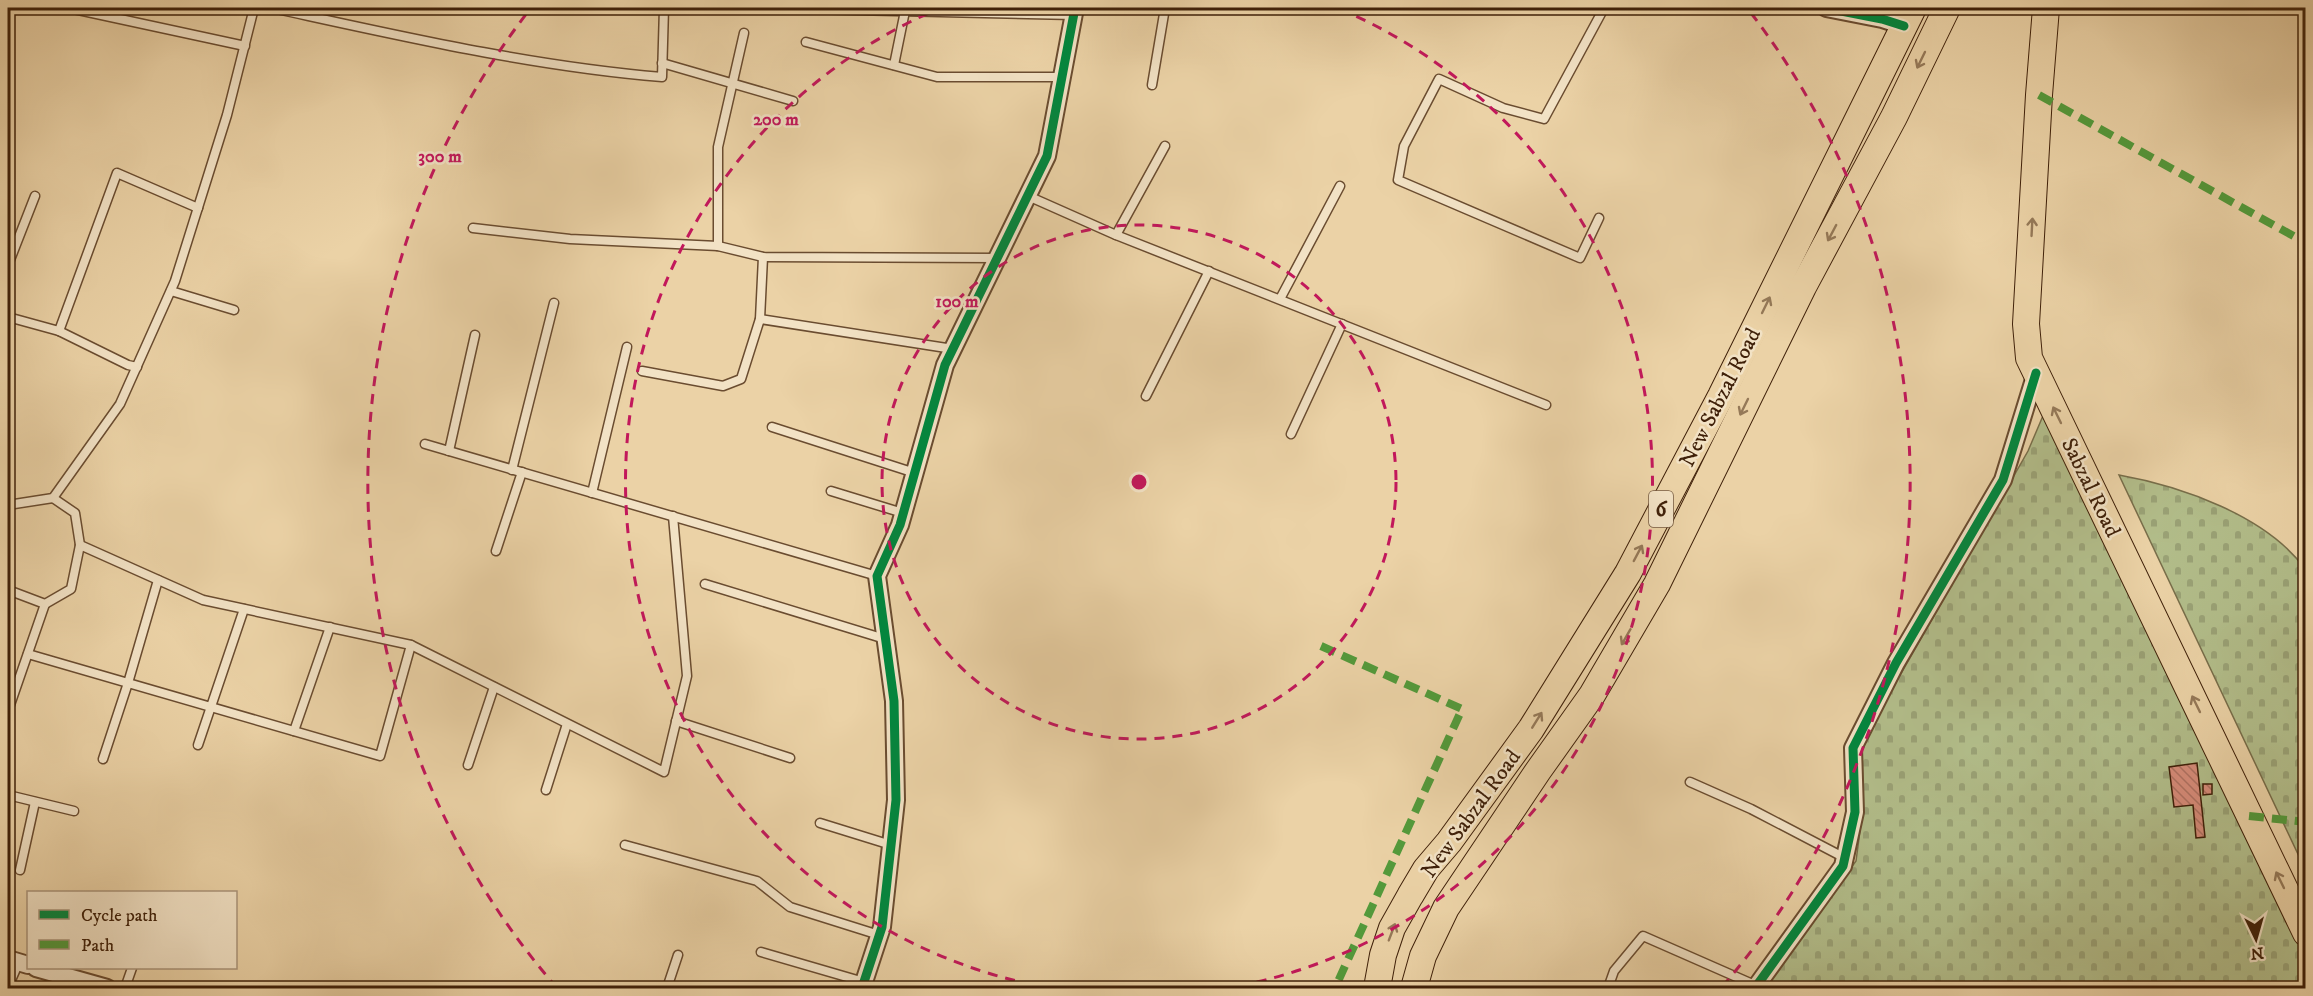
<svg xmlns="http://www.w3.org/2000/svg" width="2313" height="996" viewBox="0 0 2313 996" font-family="'IM FELL DW Pica',serif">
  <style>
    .cemetery { fill: url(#cemetery-stones); stroke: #786e4a; stroke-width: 1.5 }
    .building { fill: url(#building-back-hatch); stroke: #3f2009; stroke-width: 1.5 }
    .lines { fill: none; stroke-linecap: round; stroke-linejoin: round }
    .lane-casing { stroke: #6a4c30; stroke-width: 11 }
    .street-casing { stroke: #6a4c30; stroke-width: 20 }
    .primary-casing { stroke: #3f2009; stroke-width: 28 }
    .lane { stroke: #f2e2c5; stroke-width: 8 }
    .street { stroke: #f2e2c5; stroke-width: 16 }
    .primary { stroke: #ebd2a6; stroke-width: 26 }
    .quiet { stroke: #539a3b; stroke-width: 8; stroke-dasharray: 15 8; stroke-linecap: butt }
    .cycleway-casing { stroke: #f2e2c5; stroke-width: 13 }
    .cycleway { stroke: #00873e; stroke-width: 9 }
    .oneway { stroke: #957958 }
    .ring { fill: none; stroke: #c2185b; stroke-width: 3; stroke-dasharray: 10 8 }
    .labels { text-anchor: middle; stroke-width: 5; stroke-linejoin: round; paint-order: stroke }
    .shield { fill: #f2e2c5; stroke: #755a41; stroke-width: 1.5 }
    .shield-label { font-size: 21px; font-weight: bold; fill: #3f2009 }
    .street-label { font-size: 22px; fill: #3f2009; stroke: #f2e2c5 }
    .centre { fill: #c2185b; stroke: #f2e2c5; stroke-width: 3 }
    .ring-label { font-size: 18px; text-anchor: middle; font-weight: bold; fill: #c2185b; stroke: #f2e2c5; stroke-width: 5; stroke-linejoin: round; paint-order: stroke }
  </style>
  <defs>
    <pattern id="cemetery-stones" width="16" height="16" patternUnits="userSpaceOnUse" patternTransform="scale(1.5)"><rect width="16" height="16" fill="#b2bd8a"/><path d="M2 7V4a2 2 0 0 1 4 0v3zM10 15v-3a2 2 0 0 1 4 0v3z" fill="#9aa276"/></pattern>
    <pattern id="building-back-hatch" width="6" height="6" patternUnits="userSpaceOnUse" patternTransform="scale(1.5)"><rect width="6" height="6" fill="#d68c7a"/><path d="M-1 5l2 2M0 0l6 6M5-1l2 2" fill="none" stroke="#af7262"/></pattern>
  </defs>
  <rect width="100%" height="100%" fill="#ebd2a6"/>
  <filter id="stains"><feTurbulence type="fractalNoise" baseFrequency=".00333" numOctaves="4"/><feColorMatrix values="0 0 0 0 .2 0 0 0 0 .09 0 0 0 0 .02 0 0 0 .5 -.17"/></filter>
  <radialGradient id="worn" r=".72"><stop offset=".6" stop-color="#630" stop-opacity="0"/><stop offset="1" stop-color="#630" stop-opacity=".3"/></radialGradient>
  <g class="cemetery">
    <path d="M2048,404L2305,928V988H1764L1856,861L1863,808L1862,742L2028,451Z"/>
    <path d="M2119,475C2181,486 2267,516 2305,569V869Z"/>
  </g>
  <g class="building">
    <path d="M2197,763L2205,837L2196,838L2193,805L2174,807L2169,767Z"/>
    <path d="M2203,784H2212V794L2203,795Z"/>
  </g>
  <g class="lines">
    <g class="lane-casing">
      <g id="lane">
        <path d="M69,8L245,46"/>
        <path d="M272,8C401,36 530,66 662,77L664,8"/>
        <path d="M761,8L1074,15"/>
        <path d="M806,42L937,77H1062"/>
        <path d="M662,63L793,101"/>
        <path d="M894,65L905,11"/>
        <path d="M1152,85L1165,8"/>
        <path d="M1028,196L1116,235L1546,405"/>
        <path d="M1599,218L1580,258L1398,180L1404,146L1439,79L1503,108L1544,119L1604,8"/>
        <path d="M473,228L570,239L718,246L763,257L998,258"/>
        <path d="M1116,235L1165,146"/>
        <path d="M718,246V147L744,33"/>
        <path d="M8,265L35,196"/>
        <path d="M171,291L234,310"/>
        <path d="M1280,299L1340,186"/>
        <path d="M8,317L59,331L128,365L137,367"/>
        <path d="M760,319L953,349"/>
        <path d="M59,331L117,173L198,208"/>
        <path d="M642,371L723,386L741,379L760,319L763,257"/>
        <path d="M1146,396L1209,271"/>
        <path d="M772,427L915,473"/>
        <path d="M1291,434L1342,324"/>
        <path d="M425,444L877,576"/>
        <path d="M449,451L475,335"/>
        <path d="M512,470L554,303"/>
        <path d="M831,491L903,513"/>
        <path d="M592,493L627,347"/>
        <path d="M53,498L75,513L80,545L203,600L411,645L664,772L687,676L673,516"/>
        <path d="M8,505L53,498L120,404L175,281L227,115L254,8"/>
        <path d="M496,551L522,472"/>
        <path d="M705,584L885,639"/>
        <path d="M8,590L45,604L71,589L80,545"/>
        <path d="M28,654L380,756L411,645"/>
        <path d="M10,705L45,604"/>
        <path d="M676,721L790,758"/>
        <path d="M294,731L330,627"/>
        <path d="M198,745L244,609"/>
        <path d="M103,759L128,683L158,580"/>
        <path d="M468,765L494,687"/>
        <path d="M1690,782L1751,809L1845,858"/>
        <path d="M546,790L567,724"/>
        <path d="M8,795L74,811"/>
        <path d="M820,823L891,845"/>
        <path d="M625,845L757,881L790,907L879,935"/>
        <path d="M20,870L35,802"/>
        <path d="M761,952L864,982"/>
        <path d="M8,987L19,962"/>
        <path d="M125,988L132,968"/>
        <path d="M667,988L678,955"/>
        <path d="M1608,988L1614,971L1643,936L1757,986"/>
      </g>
    </g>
    <g class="street-casing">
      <g id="street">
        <path d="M1826,8L1882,19L1904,26"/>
        <path d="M8,959L28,965"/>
        <path d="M36,968L107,988"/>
        <path d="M862,988L882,927L896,800L894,701L877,576L900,525L945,365L1047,156L1075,8"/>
        <path d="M1755,988L1843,866L1855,812L1853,748L1896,663L2003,480L2036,373"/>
      </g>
    </g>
    <g class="primary-casing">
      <g id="primary">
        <path d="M2046,8L2039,95L2026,324L2029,358L2306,933"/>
        <path d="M1377,988L1383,955L1392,928L1410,896L1426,869L1449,842L1531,729L1628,573L1721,396L1913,8"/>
        <path d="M1414,988L1423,956L1446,908L1538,771L1592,695L1657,584L1803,287L1894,117L1947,8"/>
      </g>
    </g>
    <use href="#lane" class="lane"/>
    <use href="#street" class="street"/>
    <use href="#primary" class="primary"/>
    <g class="quiet">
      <path d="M2039,95L2306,243"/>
      <path d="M1321,646L1462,709L1335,988"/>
      <path d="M2249,816L2306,822"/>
    </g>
    <g class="cycleway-casing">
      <g id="cycleway">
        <path d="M1826,8L1882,19L1904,26"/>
        <path d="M862,988L882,927L896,800L894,701L877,576L900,525L945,365L1047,156L1075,8"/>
        <path d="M1755,988L1843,866L1855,812L1853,748L1896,663L2003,480L2036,373"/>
      </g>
    </g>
    <use href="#cycleway" class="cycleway"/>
  </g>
  <defs><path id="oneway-shaft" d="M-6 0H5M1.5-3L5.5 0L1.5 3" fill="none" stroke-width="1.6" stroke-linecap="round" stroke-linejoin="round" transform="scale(1.5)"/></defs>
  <g class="oneway">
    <use href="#oneway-shaft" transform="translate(1921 60) rotate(116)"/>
    <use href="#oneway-shaft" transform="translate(2032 227) rotate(-87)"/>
    <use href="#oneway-shaft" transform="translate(1832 233) rotate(118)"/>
    <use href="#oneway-shaft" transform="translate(1766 305) rotate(-64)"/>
    <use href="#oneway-shaft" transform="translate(1744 407) rotate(116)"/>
    <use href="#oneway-shaft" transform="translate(2057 415) rotate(-116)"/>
    <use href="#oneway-shaft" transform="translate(1638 553) rotate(-62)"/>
    <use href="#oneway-shaft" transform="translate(1626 637) rotate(120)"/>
    <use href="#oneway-shaft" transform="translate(2196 704) rotate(-116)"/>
    <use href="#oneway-shaft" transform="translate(1537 720) rotate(-58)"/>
    <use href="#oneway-shaft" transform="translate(2280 880) rotate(-116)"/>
    <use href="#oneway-shaft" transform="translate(1392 932) rotate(-69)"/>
  </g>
  <g class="ring">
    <circle cx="1139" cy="482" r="257"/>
    <path d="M1050 988A514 514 0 0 1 938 9M1340 9A514 514 0 0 1 1228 988"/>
    <path d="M557 988A771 771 0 0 1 527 13M1751 13A771 771 0 0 1 1721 988"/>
  </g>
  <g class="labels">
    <rect class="shield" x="1649" y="491" width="24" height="36" rx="4.5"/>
    <g class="shield-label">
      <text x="1661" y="516">6</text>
    </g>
    <g class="street-label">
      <text transform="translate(1719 397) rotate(-63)" y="8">New Sabzal Road</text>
      <text transform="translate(2092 487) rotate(64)" y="8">Sabzal Road</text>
      <text transform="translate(1470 813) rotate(-54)" y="8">New Sabzal Road</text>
    </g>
  </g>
  <circle cx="1139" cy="482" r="9" class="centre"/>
  <g class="ring-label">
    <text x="776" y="125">200 m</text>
    <text x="440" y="162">300 m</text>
    <text x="957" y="307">100 m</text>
  </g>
  <rect width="2313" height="996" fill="none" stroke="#ebd2a6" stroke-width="30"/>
  <rect x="9" y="9" width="2295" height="978" fill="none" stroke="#3f2009" stroke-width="3"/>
  <rect x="15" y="15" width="2283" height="966" fill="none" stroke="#3f2009" stroke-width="1.5"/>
  <rect x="27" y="891" width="210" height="78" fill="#f2e2c5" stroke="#aa947a" stroke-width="1.5"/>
  <rect x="39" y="910" width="30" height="9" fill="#00873e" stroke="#aa947a" stroke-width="1.5"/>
  <text x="81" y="921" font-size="18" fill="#3f2009">Cycle path</text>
  <rect x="39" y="940" width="30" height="9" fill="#539a3b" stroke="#aa947a" stroke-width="1.5"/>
  <text x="81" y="951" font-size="18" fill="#3f2009">Path</text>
  <g transform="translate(2256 939) rotate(175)" stroke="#f2e2c5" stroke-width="4.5" paint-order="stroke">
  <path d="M0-4.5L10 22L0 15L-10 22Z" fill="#3f2009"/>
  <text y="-9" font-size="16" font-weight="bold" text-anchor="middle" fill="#3f2009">N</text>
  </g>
  <rect width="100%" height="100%" filter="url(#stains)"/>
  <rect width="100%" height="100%" fill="url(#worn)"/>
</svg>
